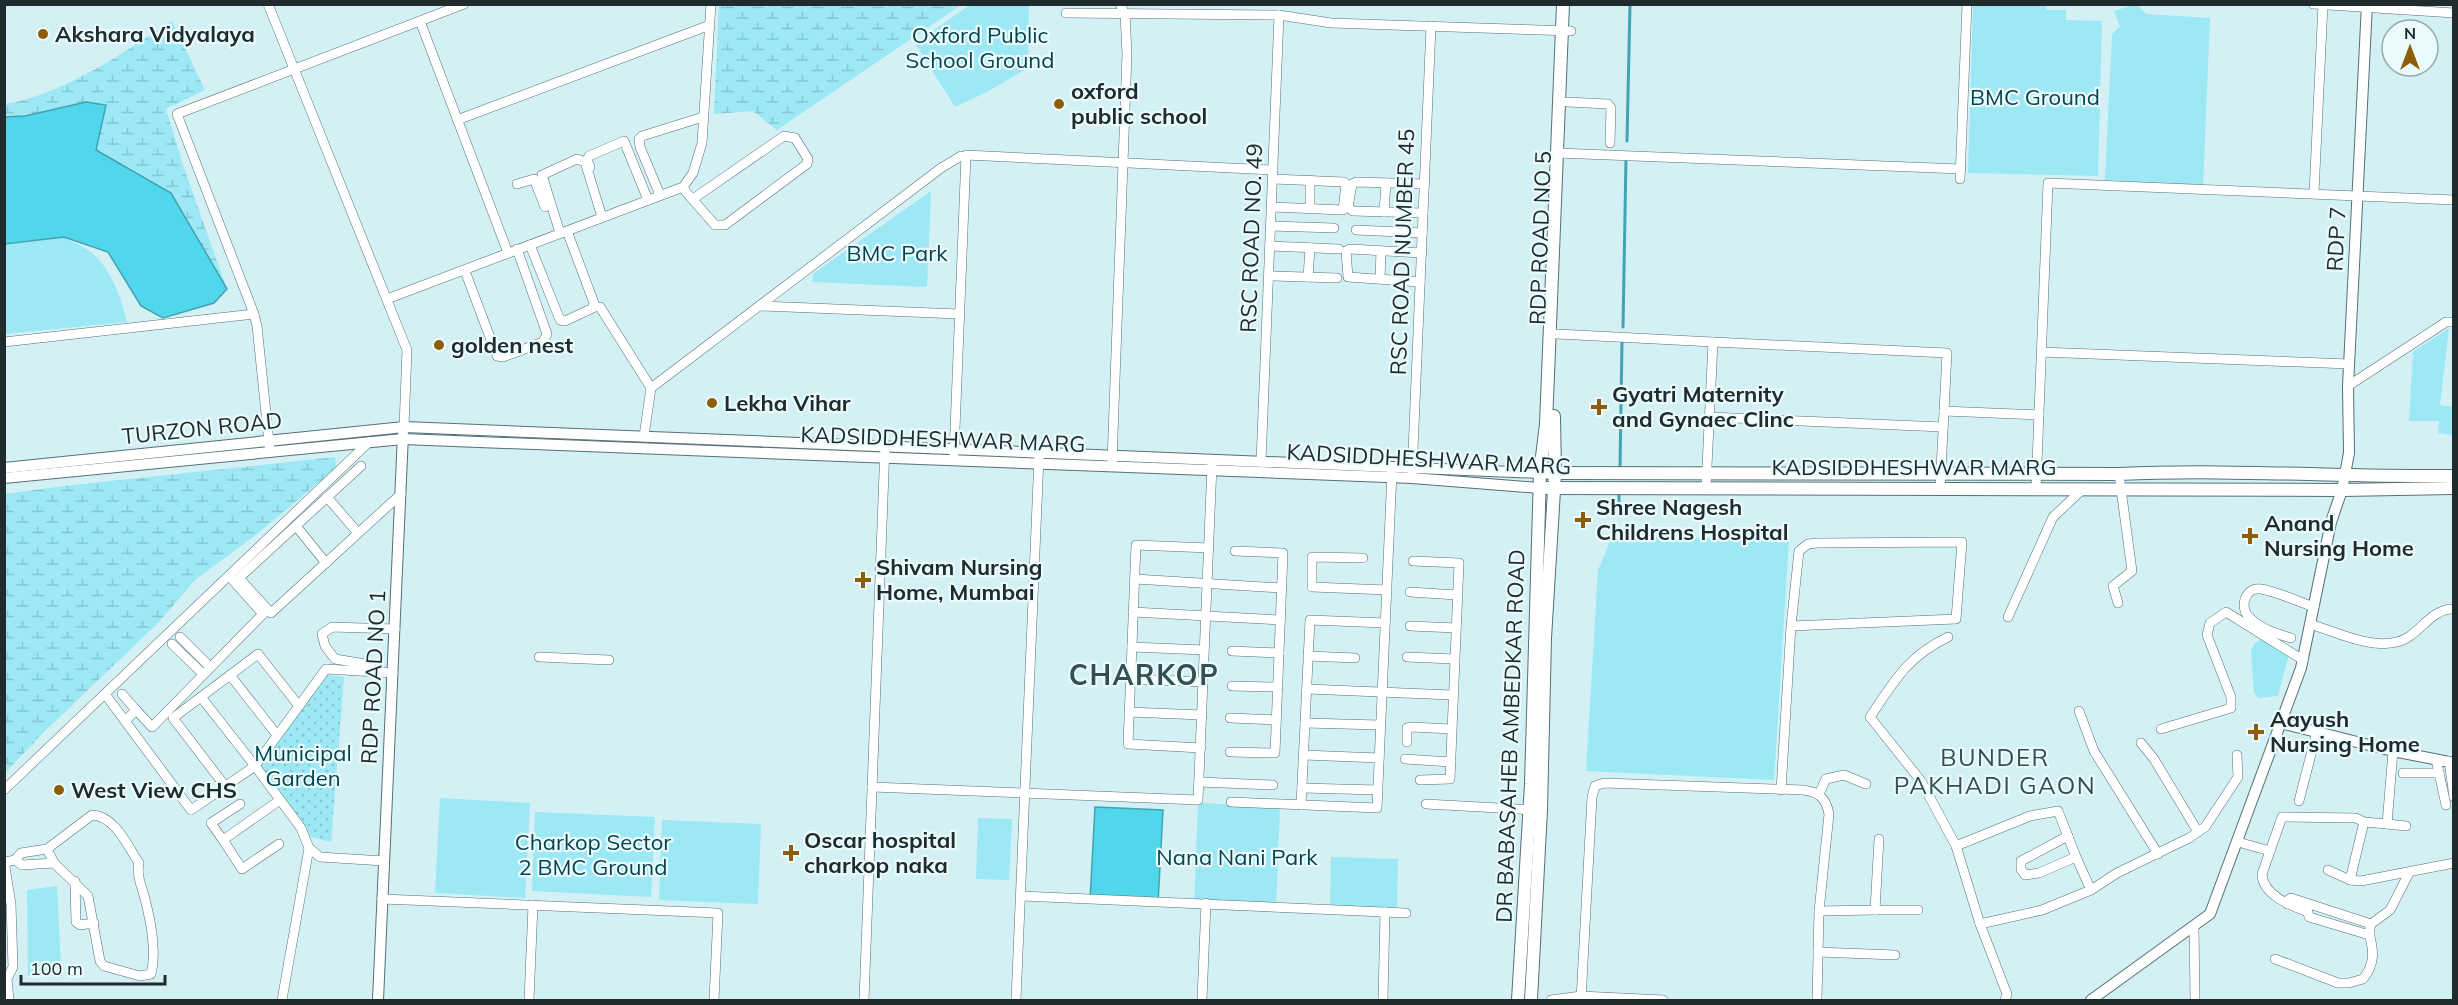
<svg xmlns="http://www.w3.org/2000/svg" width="2458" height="1005" viewBox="0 0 2458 1005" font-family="Mulish,sans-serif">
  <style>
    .grass { fill: url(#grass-dots) }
    .wetland { fill: url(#wetland-marsh) }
    .park { fill: #9ce8f5 }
    .water { fill: #51d7eb; stroke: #42a3b2; stroke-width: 1.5 }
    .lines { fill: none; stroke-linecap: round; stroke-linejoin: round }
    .stream { stroke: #42a3b2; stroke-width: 3 }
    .minor-casing { stroke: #567075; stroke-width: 10 }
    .tertiary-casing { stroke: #567075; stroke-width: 12 }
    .secondary-casing { stroke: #567075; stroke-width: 14 }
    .minor { stroke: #fff; stroke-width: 9 }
    .tertiary { stroke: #fff; stroke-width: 10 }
    .secondary { stroke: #fff; stroke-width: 12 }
    .poi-dot { fill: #8f5d0a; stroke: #eafbfe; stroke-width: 2 }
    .labels { text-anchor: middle; stroke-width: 4.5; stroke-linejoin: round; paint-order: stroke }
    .poi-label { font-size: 22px; font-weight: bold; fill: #202b2d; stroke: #eafbfe; text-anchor: start }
    .park-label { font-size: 22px; fill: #04434c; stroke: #eafbfe }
    .street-label { font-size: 22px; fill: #202b2d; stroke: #eafbfe }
    .neighbourhood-label { font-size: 24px; letter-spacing: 1.5px; fill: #354e52; stroke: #eafbfe }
    .district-label { font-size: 28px; font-weight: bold; letter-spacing: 1.5px; fill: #354e52; stroke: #eafbfe }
  </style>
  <defs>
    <pattern id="grass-dots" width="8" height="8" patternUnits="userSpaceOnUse" patternTransform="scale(1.5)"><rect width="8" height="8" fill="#9ce8f5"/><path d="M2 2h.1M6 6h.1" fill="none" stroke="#86c7d2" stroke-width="1.8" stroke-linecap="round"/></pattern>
    <pattern id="wetland-marsh" width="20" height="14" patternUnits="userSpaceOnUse" patternTransform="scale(1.5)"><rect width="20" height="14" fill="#9ce8f5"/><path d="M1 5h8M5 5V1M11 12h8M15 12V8" fill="none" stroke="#86c7d2"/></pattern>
  </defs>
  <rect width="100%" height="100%" fill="#d3f0f5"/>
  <path class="grass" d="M326,675L344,677L331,842L311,837L260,764Z"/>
  <g class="wetland">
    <path d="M719,5V4L961,5L777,130L753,111L714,114Z"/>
    <path d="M172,21L205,90L166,109L184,168L227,289L171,193L96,150L86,102L25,116L5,117V104C62,95 123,53 172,21Z"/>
    <path d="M335,457L336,468L257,534L195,580L159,622L44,732L5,773V494L64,486Z"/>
  </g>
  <g class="park">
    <path d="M970,5H1029L1028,68L987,92L955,107L915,43Z"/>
    <path d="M1973,5H2046V10H2066V20L2102,21L2098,176L1968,173Z"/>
    <path d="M2133,5H2138L2146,14L2210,18L2203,186L2105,180L2112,34L2120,27L2114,11Z"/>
    <path d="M931,191L927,287L812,282L813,274Z"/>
    <path d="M64,237C73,242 85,247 93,254C111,269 122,300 127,322L5,334V244Z"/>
    <path d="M2449,328L2440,405L2453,407V435L2438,433L2439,421H2409L2413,352Z"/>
    <path d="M1612,537L1789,539L1774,780L1586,771L1598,570Z"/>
    <path d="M2263,638L2289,654L2278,696L2258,698L2254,692L2251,650L2254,644Z"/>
    <path d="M440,798L530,803L525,898L435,893Z"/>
    <path d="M1198,803L1280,806L1276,912L1194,909Z"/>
    <path d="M535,812L655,817L651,897L532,891Z"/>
    <path d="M978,818L1012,819L1009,880L976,879Z"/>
    <path d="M662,820L761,824L758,904L659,900Z"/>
    <path d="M1331,857L1398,859L1397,909L1330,907Z"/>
    <path d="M57,886L61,965L28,976L27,890Z"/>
  </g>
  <g class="water">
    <path d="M86,102L106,105L96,150L171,193L227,289L214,303L163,318L141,306L108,252L64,237L5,244V117L25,116Z"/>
    <path d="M1095,807L1163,810L1158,904L1090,900Z"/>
  </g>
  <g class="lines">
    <g class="stream">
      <path d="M1627,141L1630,4"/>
      <path d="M1623,327L1626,158"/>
      <path d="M1620,469L1622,340"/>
      <path d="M1619,505V492"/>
    </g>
    <g class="minor-casing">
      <g id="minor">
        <path d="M268,4L407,350L404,427"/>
        <path d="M2313,4L2454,13"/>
        <path d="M1066,13L1279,15L1331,23L1571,31"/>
        <path d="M420,21L508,253"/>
        <path d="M1567,102L1608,104L1611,108L1610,143"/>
        <path d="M457,120L710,25"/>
        <path d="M1557,153L1961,169"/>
        <path d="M590,167L587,160L589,156L624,141L648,200"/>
        <path d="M1960,179L1967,4"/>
        <path d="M517,184L534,179L545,207"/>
        <path d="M683,187L686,192L715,225H725L807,164L808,159L795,138L784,136L693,199"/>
        <path d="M2314,193L2323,4"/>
        <path d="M660,195L640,147L639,139L642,136L703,117"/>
        <path d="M1272,207L1343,210L1346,184L1344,182L1273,179"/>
        <path d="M1310,208V180"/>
        <path d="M1384,212L1386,183"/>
        <path d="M1423,213L1353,211L1348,207L1352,184L1356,182L1425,184"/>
        <path d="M1271,226L1334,228"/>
        <path d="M1356,230L1422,233"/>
        <path d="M560,233L542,175L577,159L585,162L602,217"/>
        <path d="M530,245L560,320L565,321L593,308L594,303L567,231"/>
        <path d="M1270,246L1339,249"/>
        <path d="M465,271L497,356L503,357L543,342L547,334L517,249"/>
        <path d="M1273,276L1337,278"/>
        <path d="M1308,277L1310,248"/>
        <path d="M1380,279L1381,251"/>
        <path d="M1420,282L1348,277L1346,251L1350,249L1422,253"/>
        <path d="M387,299L683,187L693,173L702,143L711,4"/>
        <path d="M759,306L959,314"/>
        <path d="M600,307L651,388L644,436"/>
        <path d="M254,314L177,114L464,4"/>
        <path d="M1557,334L1713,342"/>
        <path d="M4,342L254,314L257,326L270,452"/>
        <path d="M2041,352L2349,364"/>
        <path d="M2348,386L2446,322H2454"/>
        <path d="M651,388L941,168L961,156"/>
        <path d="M1944,411L2039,415"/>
        <path d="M1709,417L1943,427"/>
        <path d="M954,454L966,155L1273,170"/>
        <path d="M1112,462L1127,54L1125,14L1120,4"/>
        <path d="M1261,462L1279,15"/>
        <path d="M361,466L239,578L271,613L401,494"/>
        <path d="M1412,474L1431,26"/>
        <path d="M1706,487L1713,342L1947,353L1940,489"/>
        <path d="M2036,489L2048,183L2454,200"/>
        <path d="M327,497L358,533"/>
        <path d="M296,526L326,563"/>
        <path d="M1363,558L1312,557V587L1387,590"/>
        <path d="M1413,561L1459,563L1450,779L1420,780"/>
        <path d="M1135,579L1282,588"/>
        <path d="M1410,592L1457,595"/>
        <path d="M2118,603L2113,586L2132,571L2119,474"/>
        <path d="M1133,612L1280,620"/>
        <path d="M2008,617L2053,517L2083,489"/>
        <path d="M2310,624C2336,632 2370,649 2397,642C2419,637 2430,608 2454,609"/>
        <path d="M1410,626L1456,628"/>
        <path d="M180,637L210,667"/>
        <path d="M1948,637C1907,657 1895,680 1870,717L1921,781L1956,846L1980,924L2007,994L2005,1000"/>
        <path d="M2291,638C2277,634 2261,629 2250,618C2239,609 2244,587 2261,589C2278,592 2297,601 2314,607"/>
        <path d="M172,644L203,674"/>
        <path d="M1132,647L1204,650"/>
        <path d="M1232,651L1279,653"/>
        <path d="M1308,656L1355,658"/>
        <path d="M539,657L609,660"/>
        <path d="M1407,657L1454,659"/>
        <path d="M371,665L335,659L325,646L322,634L332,627L395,629"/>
        <path d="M230,675L277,735"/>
        <path d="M1131,679L1203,682"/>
        <path d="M1232,686L1277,687"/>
        <path d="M1307,689L1452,695"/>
        <path d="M105,694L191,810L255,766L201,697"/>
        <path d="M122,694L136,710"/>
        <path d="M2079,711L2094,751L2158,854"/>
        <path d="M1129,712L1202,715"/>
        <path d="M1230,718L1276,720"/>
        <path d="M125,721L136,710L152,727L263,614L229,576"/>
        <path d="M1305,723L1380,725"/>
        <path d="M2161,729L2231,708V697L2207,635L2210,623L2226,612L2303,660"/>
        <path d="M1407,742V728L1412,727L1451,729"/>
        <path d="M2141,743L2154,759L2198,832"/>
        <path d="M1201,748L1128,744L1136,545L1209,548"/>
        <path d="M2393,751L2387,824L2364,822L2356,818L2282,817L2262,874C2262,895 2292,906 2308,912L2309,917L2366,934L2369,933L2371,924L2390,910L2409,873"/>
        <path d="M1230,752L1275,753L1283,553L1235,551"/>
        <path d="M1304,755L1379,758"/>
        <path d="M1405,759L1451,762"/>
        <path d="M2436,759L2446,805"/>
        <path d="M2449,761L2454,797"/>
        <path d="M2403,773H2439"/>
        <path d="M1199,782L1273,785"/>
        <path d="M225,786L173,718L258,654L299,706"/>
        <path d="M872,787L1198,800L1212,465"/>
        <path d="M1302,788L1378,790"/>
        <path d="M4,790L369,442"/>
        <path d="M1781,790L1791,626L1799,551L1808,544L1817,543L1962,542L1956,619L1791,626"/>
        <path d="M1819,794L1826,779L1844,775L1866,784"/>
        <path d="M2299,801L2317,731"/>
        <path d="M1231,802L1377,808L1392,472"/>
        <path d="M1426,804L1536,810"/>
        <path d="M1301,805L1310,620L1385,623"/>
        <path d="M2387,824L2406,826"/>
        <path d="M223,840L211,823L240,804"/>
        <path d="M2238,842L2270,851"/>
        <path d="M279,844L242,869L223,840L280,800"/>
        <path d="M1956,846L2030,816L2058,811L2076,857"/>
        <path d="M15,860L22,865L54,863"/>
        <path d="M4,861L11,904L13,967L7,979L9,1000"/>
        <path d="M384,861L320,857L309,848L301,828L255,766L326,669L393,673"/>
        <path d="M6,862L15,860L21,853L47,849L92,815C115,816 127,845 139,863C136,875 142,887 145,899C151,922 157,951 151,974L140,976L104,966L100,961L88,896L54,863L47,849"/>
        <path d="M2328,870L2350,880L2361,881L2454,863"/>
        <path d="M2350,880L2364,822"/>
        <path d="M75,881L76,922L80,925L94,923"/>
        <path d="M2091,890L2117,873L2189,838L2205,827L2238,777L2237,755"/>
        <path d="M1021,896L1406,913"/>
        <path d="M382,899L718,913L714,1000"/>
        <path d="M2287,904L2288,900L2291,898L2371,924"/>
        <path d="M1875,910H1918"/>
        <path d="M1819,911L1875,910L1879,839"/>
        <path d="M1980,924L2042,910L2091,890L2076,857L2039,873L2025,875L2021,869V861L2068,836"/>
        <path d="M2194,927L2195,1000"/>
        <path d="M1818,952L1895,955"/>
        <path d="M2275,959L2338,983H2349L2363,979C2375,964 2374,951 2369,933"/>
        <path d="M282,1000L309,848"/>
        <path d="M529,1000L533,905"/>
        <path d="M864,1000L885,446"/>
        <path d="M1016,1000L1039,457"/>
        <path d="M1202,1000L1206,903"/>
        <path d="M1383,1000L1385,912"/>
        <path d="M1551,1000L1581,996L1663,1000"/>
        <path d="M1581,1000L1592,797L1595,786L1604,783L1803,790C1819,792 1826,798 1829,814L1819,911L1817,1000"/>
      </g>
    </g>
    <g class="tertiary-casing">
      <g id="tertiary">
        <path d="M4,468L404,427L1540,473"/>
        <path d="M4,478L403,439L1412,478L1540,488"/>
        <path d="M2281,723L2393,751L2454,763"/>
        <path d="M378,1000L403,434"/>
        <path d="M2091,1000L2210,914L2301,668L2331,522L2342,490L2349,453L2348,386L2367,4"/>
      </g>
    </g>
    <g class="secondary-casing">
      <g id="secondary">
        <path d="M1549,473L2119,474C2230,469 2342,477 2454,476"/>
        <path d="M1547,488L2342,490L2454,488"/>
        <path d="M1518,1000L1531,784L1540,473L1546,424L1563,4"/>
        <path d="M1531,1000L1541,810L1545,638L1555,474L1554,416"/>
      </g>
    </g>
    <use href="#minor" class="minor"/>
    <use href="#tertiary" class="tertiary"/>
    <use href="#secondary" class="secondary"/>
  </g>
  <g class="poi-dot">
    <circle cx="43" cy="34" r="6"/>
    <circle cx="1059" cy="104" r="6"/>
    <circle cx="439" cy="345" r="6"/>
    <circle cx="712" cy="403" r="6"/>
    <path d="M1596 398h6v6h6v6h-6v6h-6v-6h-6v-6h6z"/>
    <path d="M1580 511h6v6h6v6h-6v6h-6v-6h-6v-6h6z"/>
    <path d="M2247 527h6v6h6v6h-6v6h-6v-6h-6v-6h6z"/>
    <path d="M860 571h6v6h6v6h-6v6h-6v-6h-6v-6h6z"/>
    <path d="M2253 723h6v6h6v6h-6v6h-6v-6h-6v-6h6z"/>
    <circle cx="59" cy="790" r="6"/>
    <path d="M788 844h6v6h6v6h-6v6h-6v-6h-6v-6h6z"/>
  </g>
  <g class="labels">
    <g class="poi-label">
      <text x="55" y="42">Akshara Vidyalaya</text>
      <text x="1071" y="99">oxford<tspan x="1071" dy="25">public school</tspan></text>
      <text x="451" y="353">golden nest</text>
      <text x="1612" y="402">Gyatri Maternity<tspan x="1612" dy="25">and Gynaec Clinc</tspan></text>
      <text x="724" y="411">Lekha Vihar</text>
      <text x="1596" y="515">Shree Nagesh<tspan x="1596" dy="25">Childrens Hospital</tspan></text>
      <text x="2264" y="531">Anand<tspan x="2264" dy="25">Nursing Home</tspan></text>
      <text x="876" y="575">Shivam Nursing<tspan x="876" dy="25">Home, Mumbai</tspan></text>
      <text x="2270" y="727">Aayush<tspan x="2270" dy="25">Nursing Home</tspan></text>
      <text x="71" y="798">West View CHS</text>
      <text x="804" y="848">Oscar hospital<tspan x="804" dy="25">charkop naka</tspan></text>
    </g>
    <g class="park-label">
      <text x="980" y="43">Oxford Public<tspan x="980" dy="25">School Ground</tspan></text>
      <text x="2035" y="105">BMC Ground</text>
      <text x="897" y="261">BMC Park</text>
      <text x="303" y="761">Municipal<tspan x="303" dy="25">Garden</tspan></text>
      <text x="593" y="850">Charkop Sector<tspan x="593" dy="25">2 BMC Ground</tspan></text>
      <text x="1237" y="865">Nana Nani Park</text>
    </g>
    <g class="street-label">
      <text transform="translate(1251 238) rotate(-88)" y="8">RSC ROAD NO. 49</text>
      <text transform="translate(1540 238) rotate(-88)" y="8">RDP ROAD NO 5</text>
      <text transform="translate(2336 239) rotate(-87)" y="8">RDP 7</text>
      <text transform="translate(1402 252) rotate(-88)" y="8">RSC ROAD NUMBER 45</text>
      <text transform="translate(202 428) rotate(-6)" y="8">TURZON ROAD</text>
      <text transform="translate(943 439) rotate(2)" y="8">KADSIDDHESHWAR MARG</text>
      <text transform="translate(1429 459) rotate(3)" y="8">KADSIDDHESHWAR MARG</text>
      <text x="1914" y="475">KADSIDDHESHWAR MARG</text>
      <text transform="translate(373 677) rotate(-87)" y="8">RDP ROAD NO 1</text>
      <text transform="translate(1510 736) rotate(-88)" y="8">DR BABASAHEB AMBEDKAR ROAD</text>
    </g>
    <g class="neighbourhood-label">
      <text x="1995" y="766">BUNDER<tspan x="1995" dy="28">PAKHADI GAON</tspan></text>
    </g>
    <g class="district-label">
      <text x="1144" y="685">CHARKOP</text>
    </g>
  </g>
  <rect width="2458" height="1005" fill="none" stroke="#202b2d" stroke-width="12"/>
  <g transform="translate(2410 48)"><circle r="28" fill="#eafbfe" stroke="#99a8aa" stroke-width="1.5"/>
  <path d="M0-4.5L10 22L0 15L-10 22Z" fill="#8f5d0a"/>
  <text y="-9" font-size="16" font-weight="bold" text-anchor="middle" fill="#202b2d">N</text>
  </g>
  <path d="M21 975v9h144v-9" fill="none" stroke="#202b2d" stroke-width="3"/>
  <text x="30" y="975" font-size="18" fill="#202b2d" stroke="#eafbfe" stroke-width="4.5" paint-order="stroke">100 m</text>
</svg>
